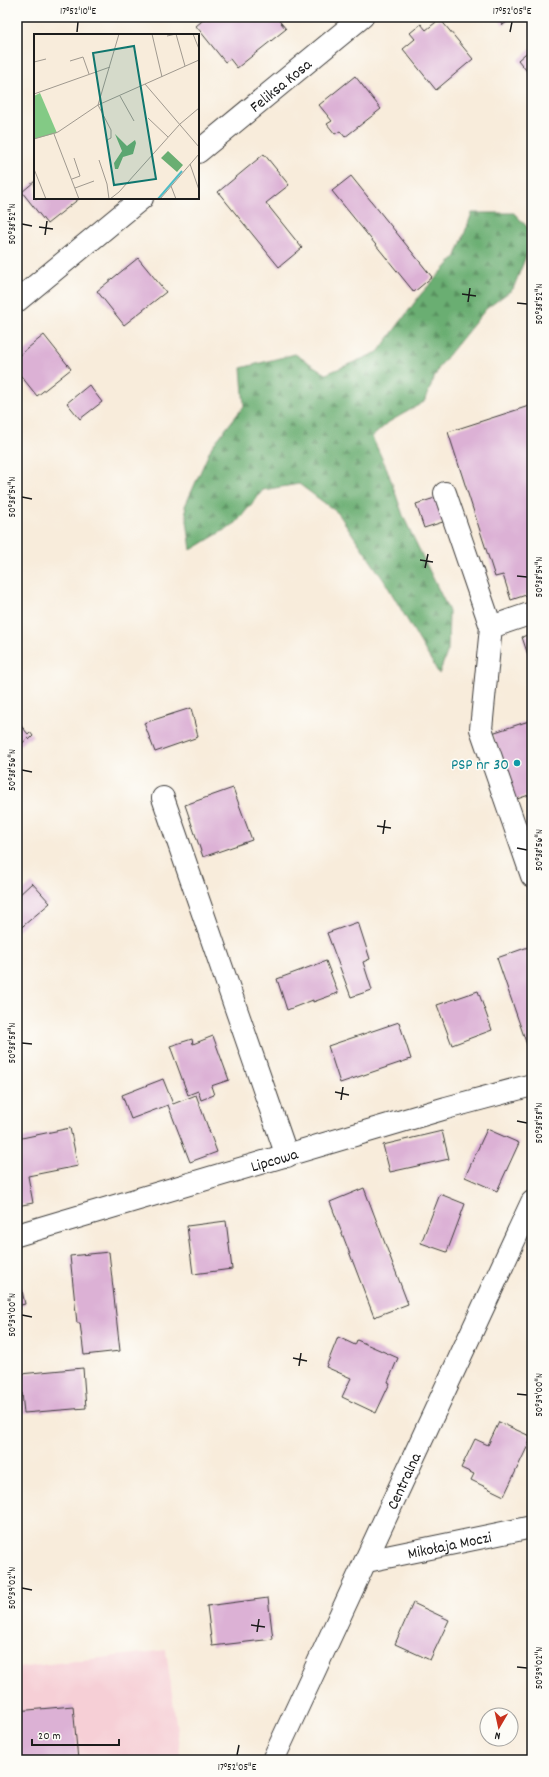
<svg xmlns="http://www.w3.org/2000/svg" width="549" height="1777" viewBox="0 0 549 1777" font-family="Dekko,sans-serif">
  <style>
    .built { fill: #f6cfd6 }
    .forest { fill: url(#forest-firs); stroke: #436547 }
    .building { fill: #dcb1d5 }
    .lines { fill: none; stroke-linecap: round; stroke-linejoin: round }
    .minor-casing { stroke: #3d3b39; stroke-width: 24 }
    .minor { stroke: #fff; stroke-width: 22 }
    .ticks { fill: none; stroke: #1c1c1c; stroke-width: 1.5 }
    .culture-dot { fill: #0f9aa8; stroke: #fdfcf7; stroke-width: 1.5 }
    .labels { text-anchor: middle; stroke-width: 3; stroke-linejoin: round; paint-order: stroke }
    .street-label { font-size: 16px; fill: #1c1c1c; stroke: #fdfcf7 }
    .culture-label { font-size: 16px; fill: #0d838f; stroke: #fdfcf7; text-anchor: end }
    .inset-river { fill: none; stroke: #4ebcc6; stroke-width: 2 }
    .inset-road { fill: none; stroke: #a0998f; stroke-width: 1 }
    .view { fill: #0f766e; fill-opacity: 0.15; stroke: #0f766e; stroke-width: 2 }
    .inset-edge { fill: none; stroke: #1c1c1c; stroke-width: 2 }
    .neatline { fill: none; stroke: #1c1c1c; stroke-width: 1.5 }
    .ticks-label { font-size: 10px; text-anchor: middle; fill: #1c1c1c }
  </style>
  <defs>
    <pattern id="forest-firs" width="22" height="20" patternUnits="userSpaceOnUse"><rect width="22" height="20" fill="#6aae72"/><path d="M5 1l3.5 6h-7zM16 11l3.5 6h-7z" fill="#568d5d"/></pattern>
  </defs>
  <rect width="100%" height="100%" fill="#fdfcf7"/>
  <filter id="ink" filterUnits="userSpaceOnUse"><feTurbulence type="fractalNoise" baseFrequency=".025" numOctaves="2"/><feDisplacementMap in="SourceGraphic" scale="8" xChannelSelector="R" yChannelSelector="G"/><feConvolveMatrix kernelMatrix="1 2 1 2 8 2 1 2 1" color-interpolation-filters="sRGB"/></filter>
  <filter id="wash" filterUnits="userSpaceOnUse"><feTurbulence type="fractalNoise" baseFrequency=".012" numOctaves="4" result="noise"/><feDisplacementMap in="SourceGraphic" scale="16" xChannelSelector="R" yChannelSelector="G"/><feGaussianBlur stdDeviation="0.9" result="paint"/><feColorMatrix in="noise" values="0 0 0 0 0 0 0 0 0 0 0 0 0 0 0 0 0 1.4 0 .05"/><feComposite in="paint" operator="in"/></filter>
  <g filter="url(#wash)">
    <rect width="100%" height="100%" fill="#f8ecdb"/>
    <path class="built" d="M166,1650L181,1760H17V1668Z"/>
    <path class="forest" d="M472,213H514L532,232V241L513,289L486,309L439,367L424,402L389,422L372,437L387,469L404,518L449,611L448,650L439,674L385,582L338,513L299,484L263,490L236,523L191,550L185,506L212,446L244,406L241,368L295,354L326,374L378,352L421,294L456,256Z"/>
    <g id="blocks">
      <g class="building">
        <path d="M207,17H276L286,29L237,68L230,59L225,62L196,26Z"/>
        <path d="M497,17H513L503,25Z"/>
        <path d="M440,19L473,59L436,90L403,49L415,39L410,33L421,24L426,30Z"/>
        <path d="M532,48V74L530,75L518,60Z"/>
        <path d="M355,76L381,109L345,137L340,131L335,134L327,124L332,121L319,105Z"/>
        <path d="M264,154L289,185L266,203L302,248L279,267L218,192Z"/>
        <path d="M351,176L432,277L414,292L332,191Z"/>
        <path d="M35,181V198H80L47,224L22,192Z"/>
        <path d="M138,258L166,292L124,325L97,291Z"/>
        <path d="M44,335L71,369L37,396L17,371V357Z"/>
        <path d="M89,385L102,402L80,419L67,403Z"/>
        <path d="M532,405V593L511,600L503,575L495,577L448,432Z"/>
        <path d="M441,496L449,520L424,528L416,504Z"/>
        <path d="M532,633V667L522,637Z"/>
        <path d="M191,708L198,737L155,752L144,723Z"/>
        <path d="M532,720V794L514,800L492,733Z"/>
        <path d="M17,721L28,734L30,732L33,736L29,740L28,738L17,748Z"/>
        <path d="M233,788L252,840L203,857L185,805Z"/>
        <path d="M32,883L50,903L17,931V897Z"/>
        <path d="M358,922L370,959L363,962L372,990L351,997L327,933Z"/>
        <path d="M531,946L532,1043L527,1045L497,958Z"/>
        <path d="M326,961L338,993L313,1002V1000L287,1010L277,979Z"/>
        <path d="M478,991L492,1030L452,1045L437,1005Z"/>
        <path d="M399,1022L411,1059L340,1083L328,1046Z"/>
        <path d="M213,1036L229,1080L211,1086L214,1095L201,1100L198,1091L188,1095L170,1046L192,1039L193,1044Z"/>
        <path d="M163,1079L173,1104L196,1095L217,1152L190,1162L168,1105L131,1119L122,1095Z"/>
        <path d="M70,1128L78,1166L28,1176L33,1203L17,1206V1139Z"/>
        <path d="M487,1129L519,1143L497,1191L465,1177Z"/>
        <path d="M442,1131L449,1159L390,1172L383,1145Z"/>
        <path d="M364,1188L408,1304L374,1317L330,1202Z"/>
        <path d="M440,1194L465,1204L447,1252L421,1243Z"/>
        <path d="M226,1221L232,1269L193,1274L187,1226Z"/>
        <path d="M109,1252L120,1351L84,1355L80,1323H77L70,1256Z"/>
        <path d="M17,1269L25,1304L17,1306Z"/>
        <path d="M338,1337L355,1345L357,1340L398,1358L388,1382L390,1383L376,1413L342,1397L351,1378L326,1367Z"/>
        <path d="M83,1368L86,1408L24,1413L20,1374Z"/>
        <path d="M499,1422L532,1437L504,1496L471,1480L474,1474L461,1468L475,1439L488,1445Z"/>
        <path d="M268,1598L273,1639L212,1646L207,1606Z"/>
        <path d="M413,1603L449,1620L430,1660L395,1644Z"/>
        <path d="M73,1706L78,1760H17V1711Z"/>
      </g>
    </g>
  </g>
  <g filter="url(#ink)">
    <use href="#blocks" fill-opacity="0" stroke="#3d3b39" stroke-width="1"/>
    <g class="lines">
      <g class="minor-casing">
        <g id="minor">
          <path id="s1" d="M198,152L362,17"/>
          <path d="M17,301L142,198"/>
          <path d="M445,493L491,627"/>
          <path d="M532,613L491,627L481,729L532,876"/>
          <path d="M163,798L287,1156"/>
          <path id="s2" d="M17,1235L446,1108L532,1085"/>
          <path id="s3" d="M367,1561L532,1527"/>
          <path id="s4" d="M273,1760L532,1202"/>
        </g>
      </g>
      <use href="#minor" class="minor"/>
    </g>
  </g>
  <path class="ticks" d="M77,32L78,22M510,32L512,22M22,224L32,226M39,227L53,229M45,235L47,221M462,294L476,296M468,302L470,288M517,303L527,304M22,497L32,499M420,560L433,562M425,568L428,554M517,576L527,577M22,770L32,772M377,826L391,828M383,834L385,820M517,848L527,850M22,1043L32,1044M335,1092L349,1095M341,1100L343,1087M517,1121L527,1123M22,1315L32,1317M293,1358L307,1361M299,1366L301,1353M517,1394L527,1395M22,1588L32,1590M251,1625L265,1627M257,1632L259,1619M517,1667L527,1668M237,1755L239,1745"/>
  <circle class="culture-dot" cx="517" cy="763" r="4"/>
  <g class="labels">
    <g class="street-label">
      <text dy="6" stroke="none"><textPath href="#s1" startOffset="106">Feliksa Kosa</textPath></text>
      <text dy="6" stroke="none"><textPath href="#s2" startOffset="268">Lipcowa</textPath></text>
      <text dy="6" stroke="none"><textPath href="#s4" startOffset="308">Centralna</textPath></text>
      <text dy="6" stroke="none"><textPath href="#s3" startOffset="84">Mikołaja Moczi</textPath></text>
    </g>
    <g class="culture-label">
      <text x="509" y="769">PSP nr 30</text>
    </g>
  </g>
  <g transform="translate(34 34)">
    <rect width="165" height="165" fill="#f8ecdb"/>
    <path d="M81,100L93,112L101,106L102,109L99,120L89,123L84,135H81L80,129L88,117ZM134,117L149,131L143,138L127,124Z" fill="#6aae72"/>
    <path d="M6,59L23,99L0,105V62Z" fill="#83ca85"/>
    <path class="inset-river" d="M124,165L148,137"/>
    <path class="inset-road" d="M118,0L128,43M159,0L165,15M133,2L142,0L151,32M36,27L49,23L55,40M0,28L12,25M111,50L165,113M0,60L76,33M86,62L100,87M64,71L165,26M64,71L77,96V104L73,106M114,84L134,103M20,100L45,165M0,105L24,98L64,71L85,0M65,126L73,150L75,165M156,130L165,156M0,135L12,165M38,145L46,142L40,124M137,152L142,165M41,154L60,147M76,165L85,158L146,90L165,74M126,165L165,120"/>
    <path class="view" d="M100,12L122,145L80,151L59,19Z"/>
    <rect width="165" height="165" class="inset-edge"/>
  </g>
  <rect width="549" height="1777" fill="none" stroke="#fdfcf7" stroke-width="44"/>
  <g transform="translate(499 1727) rotate(189)"><circle r="19" fill="#fdfcf7" stroke="#a3a29f"/>
  <path d="M0-3L7 15L0 10L-7 15Z" fill="#c8321e"/>
  <text y="-6" font-size="11" font-weight="bold" text-anchor="middle" fill="#1c1c1c">N</text>
  </g>
  <path d="M32 1739v6h87v-6" fill="none" stroke="#1c1c1c" stroke-width="2"/>
  <text x="38" y="1739" font-size="12" fill="#1c1c1c" stroke="#fdfcf7" stroke-width="3" paint-order="stroke">20 m</text>
  <rect x="22" y="22" width="505" height="1733" class="neatline"/>
  <g class="ticks-label">
    <text x="78" y="14">17°52'10"E</text>
    <text x="512" y="14">17°52'05"E</text>
    <text transform="translate(11 224) rotate(-90)" y="4">50°38'52"N</text>
    <text transform="translate(538 304) rotate(-90)" y="4">50°38'52"N</text>
    <text transform="translate(11 497) rotate(-90)" y="4">50°38'54"N</text>
    <text transform="translate(538 577) rotate(-90)" y="4">50°38'54"N</text>
    <text transform="translate(11 770) rotate(-90)" y="4">50°38'56"N</text>
    <text transform="translate(538 850) rotate(-90)" y="4">50°38'56"N</text>
    <text transform="translate(11 1043) rotate(-90)" y="4">50°38'58"N</text>
    <text transform="translate(538 1123) rotate(-90)" y="4">50°38'58"N</text>
    <text transform="translate(11 1315) rotate(-90)" y="4">50°39'00"N</text>
    <text transform="translate(538 1395) rotate(-90)" y="4">50°39'00"N</text>
    <text transform="translate(11 1588) rotate(-90)" y="4">50°39'02"N</text>
    <text transform="translate(538 1668) rotate(-90)" y="4">50°39'02"N</text>
    <text x="237" y="1770">17°52'05"E</text>
  </g>
</svg>
